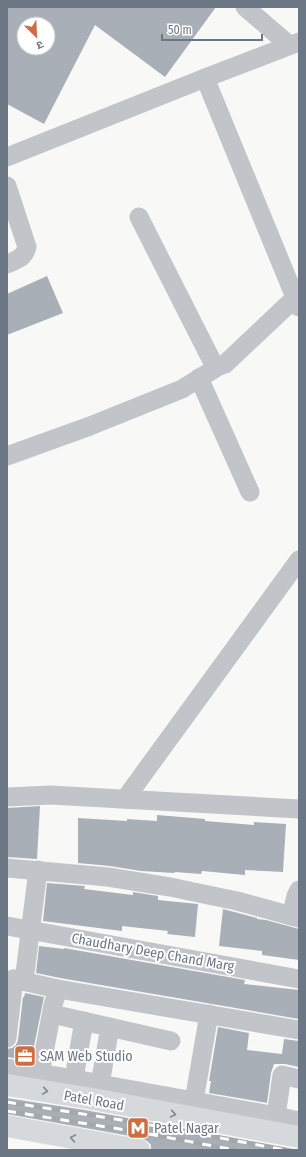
<svg xmlns="http://www.w3.org/2000/svg" width="306" height="1157" viewBox="0 0 306 1157" font-family="'Fira Sans Condensed','Noto Sans Devanagari',sans-serif">
  <style>
    .building { fill: #a9afb6; fill-rule: evenodd }
    .lines { fill: none; stroke-linecap: round; stroke-linejoin: round }
    .minor { stroke: #c1c4c8; stroke-width: 19 }
    .major { stroke: #d5d9dc; stroke-width: 22 }
    .rail-casing { stroke: #a3a8ad; stroke-width: 4.5 }
    .rail { stroke: #fff; stroke-width: 3; stroke-dasharray: 9; stroke-linecap: butt }
    .oneway { stroke: #7b8691 }
    .labels { text-anchor: middle; stroke-width: 4; stroke-linejoin: round; paint-order: stroke }
    .street-label { font-size: 14px; fill: #6b7784; stroke: #fff }
    .poi-label { font-size: 14px; fill: #6b7784; stroke: #fff; text-anchor: start }
  </style>
  <rect width="100%" height="100%" fill="#f8f9f7"/>
  <g class="building">
    <path d="M7,7H216L165,77L95,25L44,124L7,104ZM24,24H48V48H24Z"/>
    <path d="M47,276L63,313L7,335V294Z"/>
    <path d="M40,806L37,859L7,857V808Z"/>
    <path d="M157,815L205,819V821L254,825V822L286,824L283,872L245,870V875L202,871L201,874L175,872L174,873L141,871L110,866L78,863V818L127,821V819L157,821Z"/>
    <path d="M47,883L85,886L84,889L133,895V892L158,896V900L198,904L195,937L167,934L168,931L122,926V931L43,921Z"/>
    <path d="M223,909L257,918V919L266,920L299,929V960L262,955V951L219,946Z"/>
    <path d="M39,946L64,949V948L245,980L244,984L299,990V1019L60,978L36,973Z"/>
    <path d="M25,993L44,997L31,1061L7,1057V1049L12,1048L16,1045L18,1040L23,997H24Z"/>
    <path d="M218,1027L249,1033L247,1050L282,1054L284,1039L299,1041V1067L285,1064H274L271,1073L267,1103L209,1093L211,1081H209Z"/>
    <path d="M7,1098L85,1110L299,1150H151V1145L147,1141L141,1138L7,1114Z"/>
  </g>
  <g class="lines">
    <g class="minor">
      <path d="M245,7L289,45"/>
      <path d="M205,78L299,307"/>
      <path d="M7,157L205,78L299,42"/>
      <path d="M7,186L27,247C24,258 17,260 7,264"/>
      <path d="M139,217L213,363L219,366L225,364L295,298"/>
      <path d="M199,378L250,492"/>
      <path d="M7,456L90,426L182,389L219,366"/>
      <path d="M7,797L50,795L299,809"/>
      <path d="M125,799L299,560"/>
      <path d="M7,868L108,877L170,887L237,901L299,918"/>
      <path d="M291,916L296,896L299,890"/>
      <path d="M7,926L299,979"/>
      <path d="M13,979L58,989"/>
      <path d="M24,981L38,870"/>
      <path d="M52,1014L171,1041"/>
      <path d="M7,1038L14,979"/>
      <path d="M7,1068C38,1074 70,1077 100,1084L276,1116L282,1075L299,1079"/>
      <path d="M40,1074L53,1005L58,989L299,1030"/>
      <path d="M74,1078L84,1021"/>
      <path d="M100,1084L110,1027"/>
      <path d="M194,1101L209,1014"/>
      <path d="M276,1116L299,1121"/>
    </g>
    <g class="major">
      <path d="M7,1085L87,1098L299,1137"/>
      <path d="M7,1126L139,1150"/>
    </g>
    <g class="rail-casing">
      <g id="rail">
        <path d="M7,1102L140,1123L285,1150"/>
        <path d="M7,1111L138,1132L235,1150"/>
      </g>
    </g>
    <use href="#rail" class="rail"/>
  </g>
  <defs><path id="oneway-chevron" d="M-2-3.5L2.5 0L-2 3.5" fill="none" stroke-width="1.6" stroke-linecap="round" stroke-linejoin="round"/></defs>
  <g class="oneway">
    <use href="#oneway-chevron" transform="translate(45 1091) rotate(9)"/>
    <use href="#oneway-chevron" transform="translate(173 1114) rotate(10)"/>
    <use href="#oneway-chevron" transform="translate(73 1138) rotate(-170)"/>
  </g>
  <defs>
    <g id="office-square" transform="scale(1.15)"><rect x="-9" y="-9" width="18" height="18" rx="4" fill="#ce6d41" stroke="#fff"/><path d="M-6-3h4V-5.5h4V-3h4V5H-6ZM-1-4.5V-3h2v-1.5ZM-6 0V1H6V0Z" fill="#fff"/></g>
    <g id="metro-square" transform="scale(1.15)"><rect x="-9" y="-9" width="18" height="18" rx="4" fill="#ce6d41" stroke="#fff"/><path d="M-5.5 5V-5H-3L0 0L3-5H5.5V5H3V-.5L0 4L-3-.5V5Z" fill="#fff"/></g>
  </defs>
  <g fill-rule="evenodd">
    <use href="#office-square" x="25" y="1056"/>
    <use href="#metro-square" x="138" y="1128"/>
  </g>
  <g class="labels">
    <g class="street-label">
      <text transform="translate(153 952) rotate(10)" y="5">Chaudhary Deep Chand Marg</text>
      <text transform="translate(94 1100) rotate(10)" y="5">Patel Road</text>
    </g>
    <g class="poi-label">
      <text x="40" y="1061">SAM Web Studio</text>
      <text x="154" y="1133">Patel Nagar</text>
    </g>
  </g>
  <rect width="306" height="1157" fill="none" stroke="#6b7784" stroke-width="16"/>
  <g transform="translate(36 36) rotate(156)"><circle r="19" fill="#ffffff" stroke="#c4c9ce"/>
  <path d="M0-3L7 15L0 10L-7 15Z" fill="#ce6d41"/>
  <text y="-6" font-size="11" font-weight="bold" text-anchor="middle" fill="#6b7784">उ</text>
  </g>
  <path d="M162 34v6h100v-6" fill="none" stroke="#6b7784" stroke-width="2"/>
  <text x="168" y="34" font-size="12" fill="#6b7784" stroke="#ffffff" stroke-width="3" paint-order="stroke">50 m</text>
</svg>
